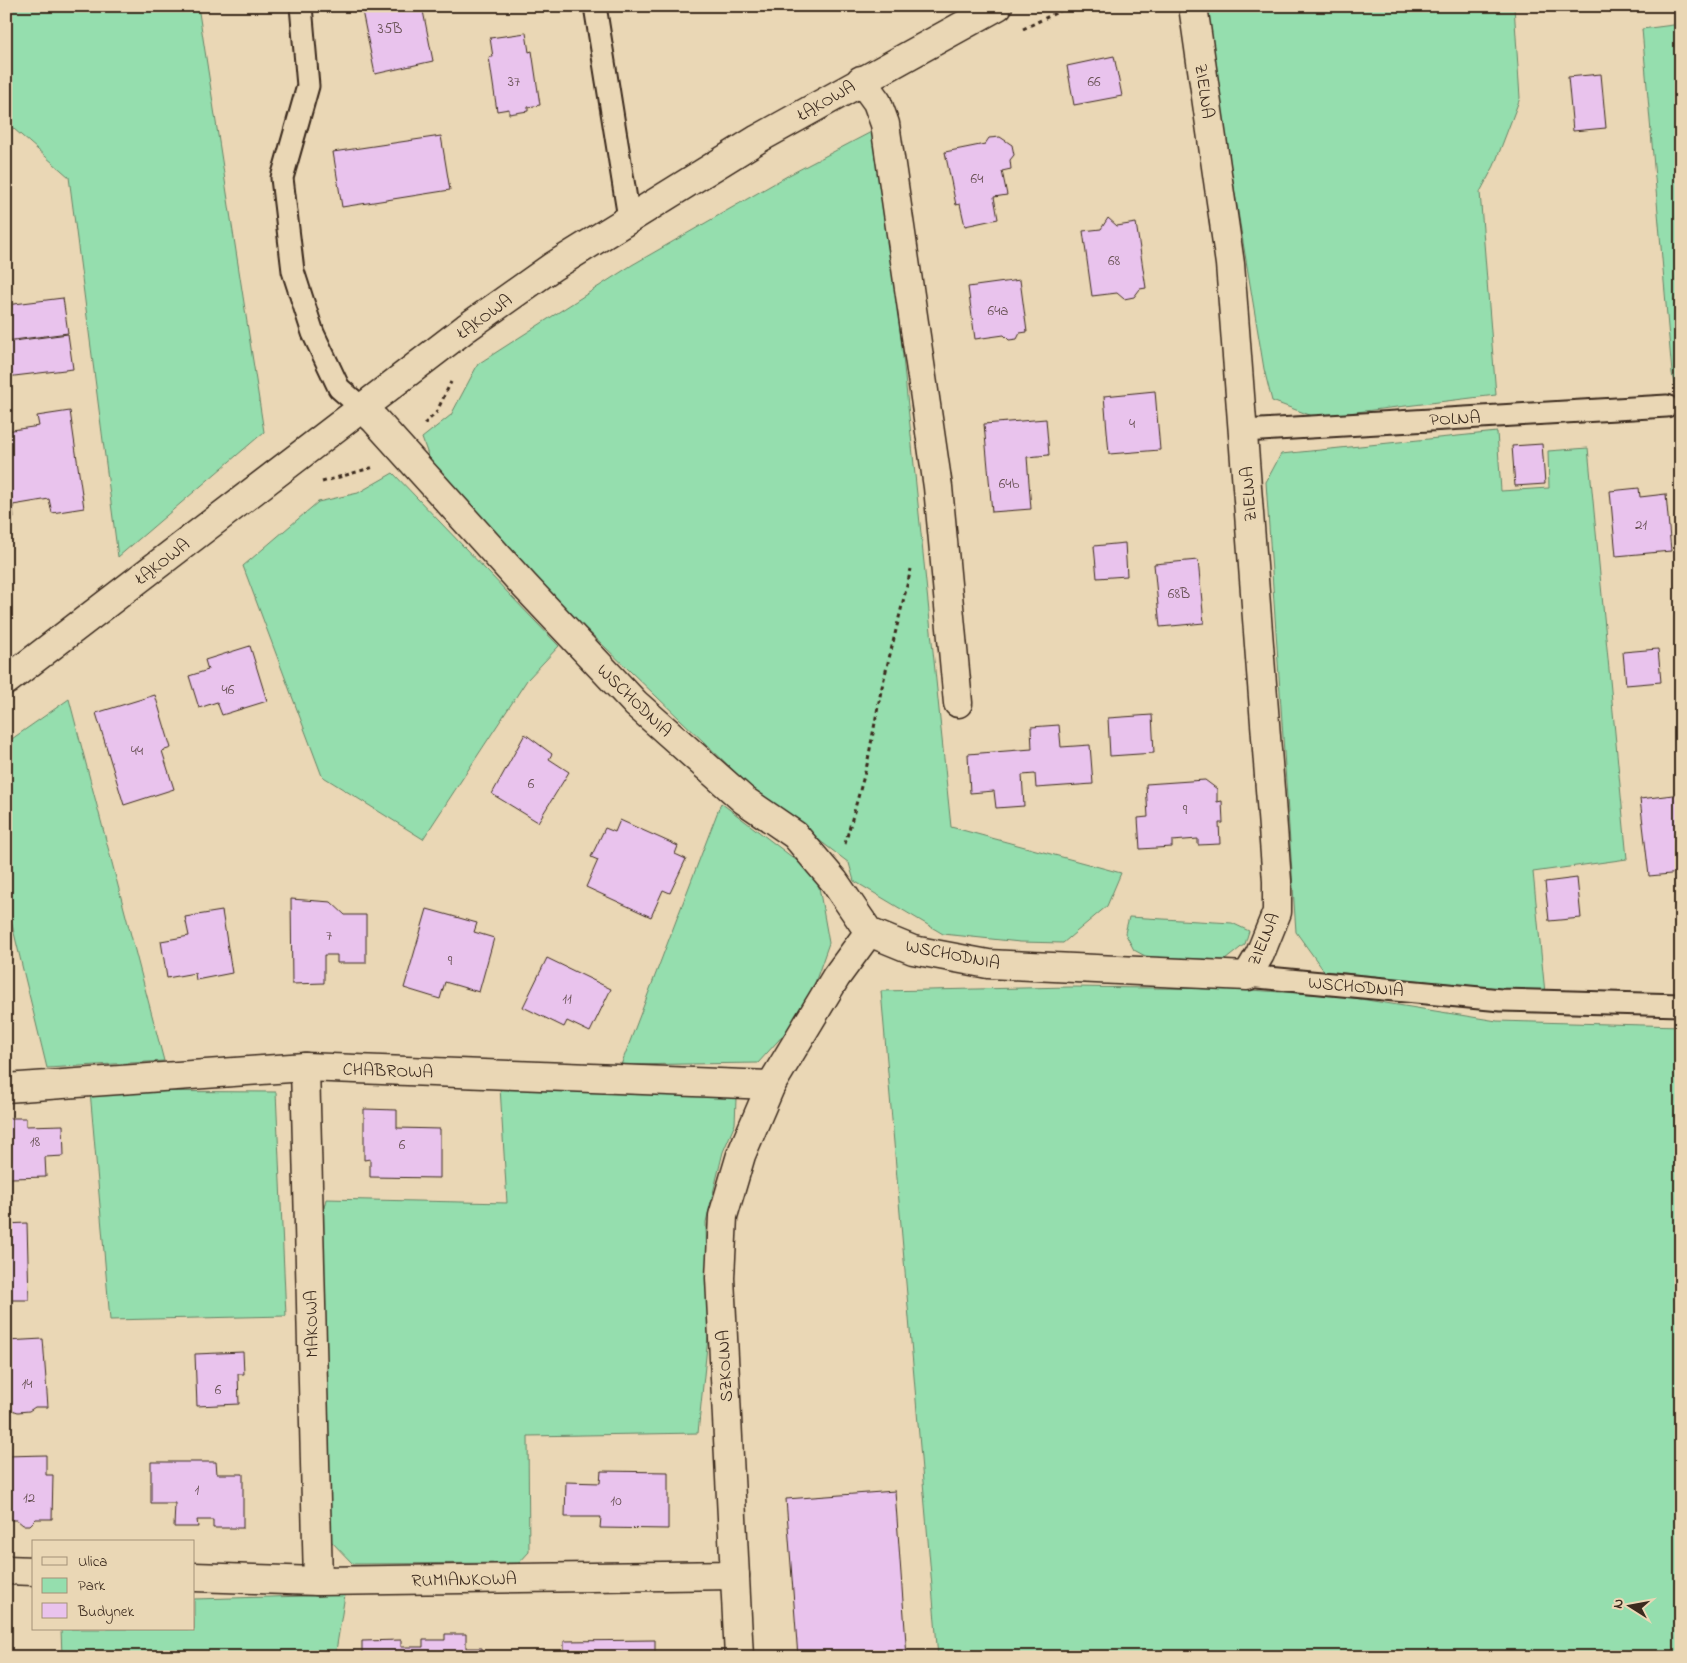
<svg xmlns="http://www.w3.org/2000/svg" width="1687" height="1663" viewBox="0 0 1687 1663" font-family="'Indie Flower',sans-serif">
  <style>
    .green { fill: #95deae; stroke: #688466 }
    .building { fill: #e9c3ed; stroke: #3b2a1e }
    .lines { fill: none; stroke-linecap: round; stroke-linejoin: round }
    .service-casing { stroke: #3b2a1e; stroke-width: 25 }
    .minor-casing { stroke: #3b2a1e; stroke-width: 31 }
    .path { stroke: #3b2a1e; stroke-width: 3; stroke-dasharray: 4 4; stroke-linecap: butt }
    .service { stroke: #ead7b5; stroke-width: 21 }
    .minor { stroke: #ead7b5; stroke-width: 28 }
    .labels { text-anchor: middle; stroke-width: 4; stroke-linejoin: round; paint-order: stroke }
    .number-label { font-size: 15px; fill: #665052 }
    .street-label { font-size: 18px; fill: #3b2a1e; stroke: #ead7b5 }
  </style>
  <rect width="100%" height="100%" fill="#ead7b5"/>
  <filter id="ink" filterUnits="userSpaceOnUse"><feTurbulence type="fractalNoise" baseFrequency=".02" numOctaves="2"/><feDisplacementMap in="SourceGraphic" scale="10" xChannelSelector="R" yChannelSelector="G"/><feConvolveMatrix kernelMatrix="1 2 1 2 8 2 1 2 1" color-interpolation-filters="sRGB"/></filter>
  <g filter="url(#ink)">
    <g class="green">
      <path d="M6,6H198L264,432L118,557L69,177L6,122Z"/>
      <path d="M1204,6H1514L1520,98L1494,166L1480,192L1496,395L1315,417L1272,401L1264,369Z"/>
      <path d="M1681,24V425L1672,373L1642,29Z"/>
      <path d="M875,130L900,328L951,827L1121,873L1107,906L1063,943L1020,942L943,934L854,881L849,863L756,792L555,599L432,466L422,438L451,415L478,364L632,265L789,175Z"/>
      <path d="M1497,432L1501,491L1549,488L1548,451L1588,448L1627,859L1533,872L1545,993L1324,971L1296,932L1266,482L1281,454Z"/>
      <path d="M393,473L559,646L527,680L423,839L322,776L243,566L318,502L358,493Z"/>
      <path d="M69,699L164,1061L47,1068L6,900V743Z"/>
      <path d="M721,803L817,876L829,943L805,1011L758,1063L621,1065Z"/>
      <path d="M1129,917L1232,923L1249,931L1245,944L1225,960L1147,957L1134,950L1125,933Z"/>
      <path d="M1071,987L1235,989L1342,996L1497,1021L1681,1026V1657H938L881,991Z"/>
      <path d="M500,1087L585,1092H726L736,1099L735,1124L723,1152L706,1222L708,1337L698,1433L528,1436L529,1552L519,1563L353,1564L330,1540L318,1234L326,1199L507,1203Z"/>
      <path d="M90,1091L276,1092L286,1316L110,1320Z"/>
      <path d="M345,1595L335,1657H62L61,1629H194V1599Z"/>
    </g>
    <g class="building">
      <path d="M361,6H422L433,61L375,74Z"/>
      <path d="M1561,6H1590L1561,11Z"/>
      <path d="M526,33L529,52L532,51L540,105L528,107V111L509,114V109L497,111L489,57H493L490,38Z"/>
      <path d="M1114,56L1122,96L1074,105L1067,66Z"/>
      <path d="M1601,74L1606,128L1573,131L1568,77Z"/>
      <path d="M441,136L450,190L342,207L333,152Z"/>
      <path d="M1000,137L1012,145L1014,155L1010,160L1011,169L1002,171L1007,195L994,197L998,219L965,226L960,204L956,205L945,152L985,144L989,138Z"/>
      <path d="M1108,218L1117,226L1136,223L1146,288L1140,289L1134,297L1124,299L1117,293L1092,296L1083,231L1101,229Z"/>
      <path d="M1020,280L1027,332L1020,333L1017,339L1009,340L1004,335L975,339L968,287Z"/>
      <path d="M63,298L68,333L6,341V305Z"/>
      <path d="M68,334L73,369L6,377V342Z"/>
      <path d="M1155,391L1160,450L1109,454L1104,396Z"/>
      <path d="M70,411L84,508L52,513L49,499L13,505L14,518L6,519V431L39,426L37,416Z"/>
      <path d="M1046,419L1049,455L1027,457L1031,509L992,512L984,424Z"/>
      <path d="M1542,444L1545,484L1515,486L1512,446Z"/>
      <path d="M1639,488L1640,497L1666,494L1671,551L1616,556L1610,491Z"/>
      <path d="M1125,543L1127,576L1097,578L1094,546Z"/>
      <path d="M1198,560L1204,623L1160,627L1154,564Z"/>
      <path d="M250,646L267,701L222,715L217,702L199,708L189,676L208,670L205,660Z"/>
      <path d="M1658,649L1661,682L1626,685L1623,652Z"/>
      <path d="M155,695L171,748L162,751L174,789L124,805L96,713Z"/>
      <path d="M1152,715L1154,753L1110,756L1108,718Z"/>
      <path d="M1059,725L1061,747L1090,745L1093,784L1036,788L1035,774L1022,775L1024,806L996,808L994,791L970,793L968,754L1032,749L1031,727Z"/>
      <path d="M525,734L552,754L549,759L569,772L538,822L492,794Z"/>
      <path d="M1205,780L1217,789V802L1222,801L1223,823H1219L1220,844L1198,845V839L1172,841V847L1140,849L1138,818L1148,817L1146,784Z"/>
      <path d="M1681,794V873L1649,876L1640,799Z"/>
      <path d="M620,820L678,846L675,854L686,859L670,893L663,890L651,917L586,887L598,860L591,857L605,828L615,832Z"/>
      <path d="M1577,878L1581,918L1549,921L1545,882Z"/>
      <path d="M291,899L331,902L345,915H366V963H337V955H324V983L292,984Z"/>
      <path d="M427,909L477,923L474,932L494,938L479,992L445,982L440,999L404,988Z"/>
      <path d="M222,911L232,973L196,980L195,973L167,978L161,941L189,936L185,917Z"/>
      <path d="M547,958L611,989L590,1032L567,1021L564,1027L523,1007Z"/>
      <path d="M364,1109L397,1110V1128L440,1129V1178L370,1177V1159L364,1160Z"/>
      <path d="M6,1118H26V1126L63,1125L64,1156L45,1157L46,1177L11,1178V1192H6Z"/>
      <path d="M27,1223L29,1300H6V1224Z"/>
      <path d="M43,1339L48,1407H35L29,1411L18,1412L6,1408V1341Z"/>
      <path d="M243,1352L244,1374H238L239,1404L197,1406L195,1354Z"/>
      <path d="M46,1455V1475H53L52,1519H36L30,1525H23L17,1520H6V1456Z"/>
      <path d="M151,1462H216L217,1474H243V1528H213V1520H197L198,1527H174L175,1503H151Z"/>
      <path d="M601,1471L668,1472V1529L600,1528L601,1517H565L566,1482L600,1483Z"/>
      <path d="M895,1491L907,1657H798L786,1499Z"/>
      <path d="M445,1634H466V1648H482L483,1657H362V1641L401,1640V1647H423V1640H445Z"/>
      <path d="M655,1640V1657H564V1641Z"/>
    </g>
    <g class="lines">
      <g class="service-casing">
        <g id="service">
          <path d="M301,6L308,86L282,178L293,271L313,333L339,388L362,408"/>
          <path d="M595,6L629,218"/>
          <path d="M1243,431L1667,406"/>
          <path d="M1247,976L1501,1000L1681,1005"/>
        </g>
      </g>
      <g class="minor-casing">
        <g id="minor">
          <path d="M861,80L877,102L885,124L938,487L958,703"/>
          <path d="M362,408L375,420L524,585L636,704L744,800L795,835L834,881L869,932L913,950L988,964L1247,976L1260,954L1277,912V881L1230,264L1193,6"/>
          <path d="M6,681L466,328L552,267L758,139L998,6"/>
          <path d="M305,1067L318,1581"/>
          <path d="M6,1088L305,1067L771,1085"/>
          <path d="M6,1570L34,1571"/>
          <path d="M194,1577L318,1581L735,1575"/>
          <path d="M739,1657L720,1278L723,1216L741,1155L771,1085L836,977L869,932"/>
        </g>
      </g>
      <g class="path">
        <path d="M1023,29L1070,6"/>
        <path d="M424,424L436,413L451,382"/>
        <path d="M322,482L374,467"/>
        <path d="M845,844L867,765L881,691L911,569"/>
      </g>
      <use href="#service" class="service"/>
      <use href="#minor" class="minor"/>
    </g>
  </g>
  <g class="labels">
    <g class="number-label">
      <text x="390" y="33">35B</text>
      <text x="514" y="86">37</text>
      <text x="1094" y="86">66</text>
      <text x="977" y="183">64</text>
      <text x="1114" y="265">68</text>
      <text x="998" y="315">64a</text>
      <text x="1132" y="428">4</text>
      <text x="1009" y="488">64b</text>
      <text x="1641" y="529">21</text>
      <text x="1179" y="598">68B</text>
      <text x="228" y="694">46</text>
      <text x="137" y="755">44</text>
      <text x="531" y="788">6</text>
      <text x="1185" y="814">9</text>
      <text x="329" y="940">7</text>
      <text x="450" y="965">9</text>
      <text x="567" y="1003">11</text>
      <text x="35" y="1146">18</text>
      <text x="402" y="1149">6</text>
      <text x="27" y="1388">14</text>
      <text x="218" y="1394">6</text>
      <text x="197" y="1494">1</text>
      <text x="29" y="1502">12</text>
      <text x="616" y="1505">10</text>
    </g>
    <g class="street-label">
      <text transform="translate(1205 91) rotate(82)" y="6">ZIELNA</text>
      <text transform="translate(826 100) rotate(-30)" y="6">ŁĄKOWA</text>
      <text transform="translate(484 316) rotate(-36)" y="6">ŁĄKOWA</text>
      <text transform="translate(1455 418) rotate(-3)" y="6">POLNA</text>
      <text transform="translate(1248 494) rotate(-94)" y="6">ZIELNA</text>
      <text transform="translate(162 561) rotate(-38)" y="6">ŁĄKOWA</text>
      <text transform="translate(635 700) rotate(44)" y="6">WSCHODNIA</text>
      <text transform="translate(1263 939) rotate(-67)" y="6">ZIELNA</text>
      <text transform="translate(953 954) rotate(11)" y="6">WSCHODNIA</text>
      <text transform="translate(1356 986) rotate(5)" y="6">WSCHODNIA</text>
      <text transform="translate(388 1070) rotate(2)" y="6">CHABROWA</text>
      <text transform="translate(311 1324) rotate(-91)" y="6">MAKOWA</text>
      <text transform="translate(724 1366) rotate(-93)" y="6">SZKOLNA</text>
      <text transform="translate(464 1579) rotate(-1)" y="6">RUMIANKOWA</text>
    </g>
  </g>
  <rect width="1687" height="1663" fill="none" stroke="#ead7b5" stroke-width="25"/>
  <rect x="12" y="12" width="1662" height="1638" fill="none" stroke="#3b2a1e" stroke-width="2" filter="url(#ink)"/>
  <rect x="32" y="1540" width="162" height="90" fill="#ead7b5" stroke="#a49279"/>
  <rect x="42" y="1557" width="25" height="8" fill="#ead7b5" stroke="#a49279"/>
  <text x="78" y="1566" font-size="15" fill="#3b2a1e">Ulica</text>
  <rect x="42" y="1578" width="25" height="15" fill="#95deae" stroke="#a49279"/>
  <text x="78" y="1590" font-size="15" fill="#3b2a1e">Park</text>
  <rect x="42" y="1603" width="25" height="15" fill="#e9c3ed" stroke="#a49279"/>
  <text x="78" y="1616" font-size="15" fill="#3b2a1e">Budynek</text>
  <g transform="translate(1630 1606) rotate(281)" stroke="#ead7b5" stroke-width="4" paint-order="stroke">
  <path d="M0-4L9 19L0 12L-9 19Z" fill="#3b2a1e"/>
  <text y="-8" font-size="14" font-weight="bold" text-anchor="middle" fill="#3b2a1e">N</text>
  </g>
</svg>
